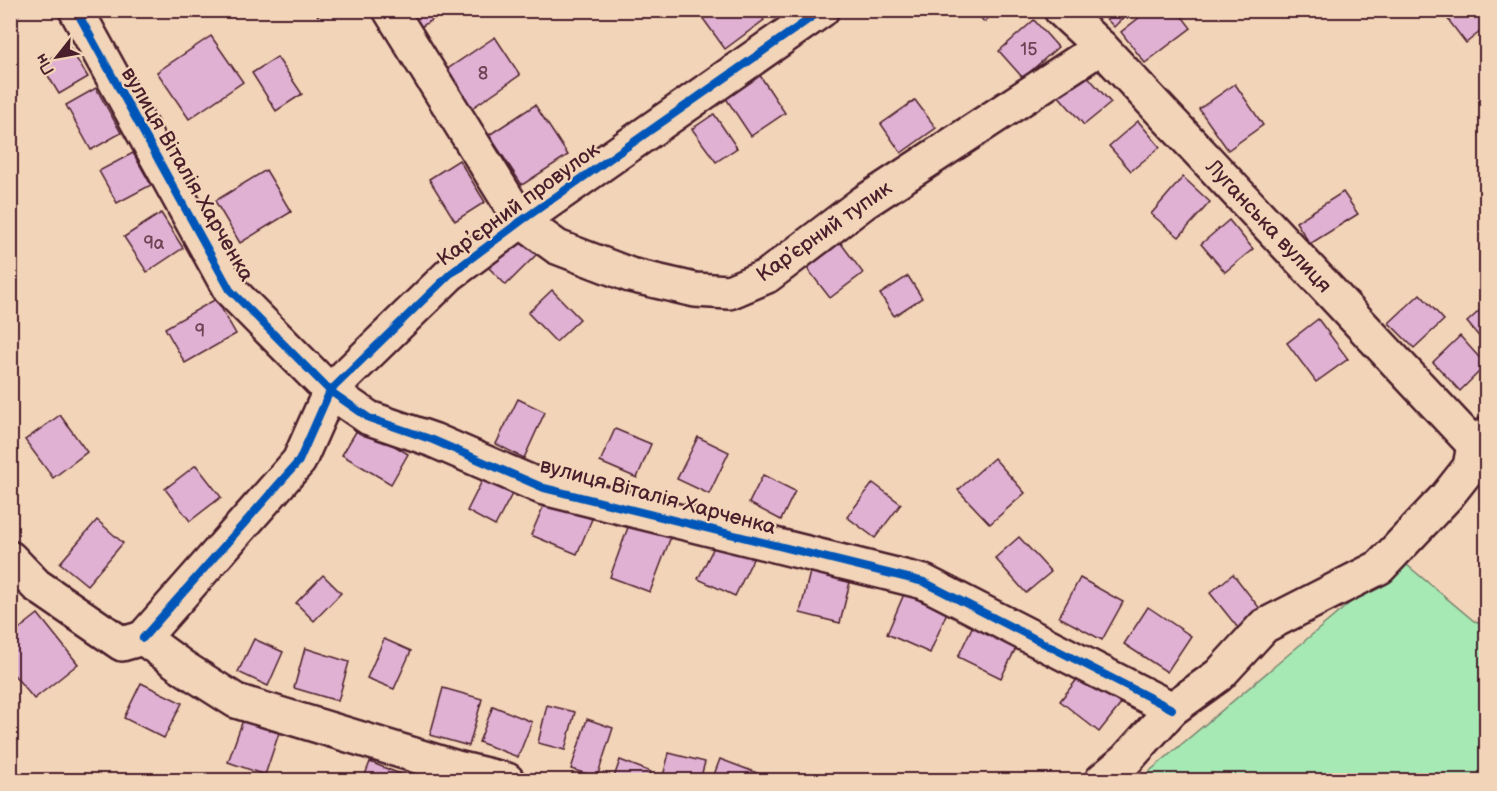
<svg xmlns="http://www.w3.org/2000/svg" width="1497" height="791" viewBox="0 0 1497 791" font-family="'Balsamiq Sans',sans-serif">
  <style>
    .green { fill: #a6e9b4; stroke: #788470; stroke-width: 1.5 }
    .building { fill: #e0b1d3; stroke: #4a1f2b; stroke-width: 1.5 }
    .lines { fill: none; stroke-linecap: round; stroke-linejoin: round }
    .minor-casing { stroke: #4a1f2b; stroke-width: 38 }
    .minor { stroke: #f2d4b8; stroke-width: 33 }
    .cycleway-casing { stroke: #f2d4b8; stroke-width: 11 }
    .cycleway { stroke: #0057b8; stroke-width: 8 }
    .labels { text-anchor: middle; stroke-width: 4.5; stroke-linejoin: round; paint-order: stroke }
    .number-label { font-size: 18px; fill: #704455 }
    .street-label { font-size: 21px; fill: #4a1f2b; stroke: #f2d4b8 }
  </style>
  <rect width="100%" height="100%" fill="#f2d4b8"/>
  <filter id="ink" filterUnits="userSpaceOnUse"><feTurbulence type="fractalNoise" baseFrequency=".0167" numOctaves="2"/><feDisplacementMap in="SourceGraphic" scale="12" xChannelSelector="R" yChannelSelector="G"/><feConvolveMatrix kernelMatrix="1 2 1 2 8 2 1 2 1" color-interpolation-filters="sRGB"/></filter>
  <g filter="url(#ink)">
    <path class="green" d="M1401,560L1474,621L1486,624V780H1139Z"/>
    <g class="building">
      <path d="M10,10H25L10,21Z"/>
      <path d="M314,10H327L318,16Z"/>
      <path d="M410,10H447L421,27Z"/>
      <path d="M702,10H757L764,20L725,49L699,13Z"/>
      <path d="M975,10H998L984,22Z"/>
      <path d="M1098,10H1131L1114,27Z"/>
      <path d="M1149,10H1177L1191,28L1145,63L1121,32Z"/>
      <path d="M1447,10H1486V27L1466,43L1443,13Z"/>
      <path d="M1034,20L1058,47L1023,78L999,51Z"/>
      <path d="M211,36L243,82L189,119L157,72Z"/>
      <path d="M495,37L520,75L472,108L446,70Z"/>
      <path d="M69,47L88,77L59,94L41,64Z"/>
      <path d="M277,57L302,94L276,111L252,73Z"/>
      <path d="M1084,72L1111,103L1084,125L1057,94Z"/>
      <path d="M759,74L785,113L751,136L725,97Z"/>
      <path d="M1235,84L1263,125L1228,150L1199,109Z"/>
      <path d="M96,88L121,133L91,150L66,105Z"/>
      <path d="M915,100L936,128L901,153L881,124Z"/>
      <path d="M535,105L568,155L522,185L489,135Z"/>
      <path d="M714,114L737,148L716,162L692,129Z"/>
      <path d="M1138,121L1160,147L1131,171L1109,146Z"/>
      <path d="M133,153L151,185L117,203L99,171Z"/>
      <path d="M459,160L485,202L455,221L429,179Z"/>
      <path d="M266,170L291,212L240,243L215,201Z"/>
      <path d="M1183,177L1210,202L1179,237L1151,214Z"/>
      <path d="M1343,192L1358,214L1310,244L1296,222Z"/>
      <path d="M161,213L183,248L147,272L124,237Z"/>
      <path d="M1229,220L1253,249L1225,272L1201,244Z"/>
      <path d="M520,234L538,253L506,285L487,266Z"/>
      <path d="M837,238L863,273L830,298L803,263Z"/>
      <path d="M908,276L922,298L894,316L880,294Z"/>
      <path d="M552,290L580,319L556,342L528,313Z"/>
      <path d="M1420,294L1444,320L1414,348L1389,323Z"/>
      <path d="M216,299L236,334L185,363L165,328Z"/>
      <path d="M1486,305V345L1467,322Z"/>
      <path d="M1318,319L1348,359L1316,382L1287,343Z"/>
      <path d="M1460,336L1486,365L1460,391L1433,362Z"/>
      <path d="M518,399L545,412L524,458L496,444Z"/>
      <path d="M60,415L87,452L53,478L25,440Z"/>
      <path d="M360,425L408,454L391,484L342,455Z"/>
      <path d="M615,429L651,444L637,478L600,462Z"/>
      <path d="M698,437L729,452L709,494L677,479Z"/>
      <path d="M994,458L1025,493L990,524L958,490Z"/>
      <path d="M196,465L221,497L190,521L165,489Z"/>
      <path d="M763,475L795,491L781,520L749,503Z"/>
      <path d="M483,479L512,494L495,526L467,511Z"/>
      <path d="M873,483L901,504L875,538L847,517Z"/>
      <path d="M546,500L592,519L577,554L531,535Z"/>
      <path d="M631,519L672,534L650,592L610,577Z"/>
      <path d="M97,520L123,543L87,585L60,563Z"/>
      <path d="M1019,537L1051,572L1026,593L995,558Z"/>
      <path d="M717,541L753,559L735,596L698,579Z"/>
      <path d="M810,572L850,582L840,623L800,613Z"/>
      <path d="M1233,574L1261,610L1238,628L1210,593Z"/>
      <path d="M323,575L341,593L314,621L296,603Z"/>
      <path d="M1080,578L1123,602L1102,640L1059,617Z"/>
      <path d="M904,594L947,612L930,653L887,634Z"/>
      <path d="M1148,607L1191,636L1167,672L1124,644Z"/>
      <path d="M38,614L78,664L34,699L10,670V636Z"/>
      <path d="M975,621L1019,642L1001,678L958,657Z"/>
      <path d="M254,639L283,652L268,686L238,672Z"/>
      <path d="M384,639L411,651L394,689L367,678Z"/>
      <path d="M305,648L349,662L338,701L294,688Z"/>
      <path d="M1082,673L1121,704L1099,732L1060,701Z"/>
      <path d="M141,683L182,703L164,738L124,718Z"/>
      <path d="M443,688L482,699L469,746L430,735Z"/>
      <path d="M547,705L575,712L565,750L538,743Z"/>
      <path d="M493,706L532,722L518,757L479,742Z"/>
      <path d="M587,719L613,728L597,777L571,769Z"/>
      <path d="M243,720L279,733L265,775L228,762Z"/>
      <path d="M669,753L705,762L700,780H662Z"/>
      <path d="M720,759L757,773L754,780H712Z"/>
      <path d="M620,760L651,772L648,780H613Z"/>
      <path d="M370,762L400,774L397,780H363Z"/>
    </g>
    <g class="lines">
      <g class="minor-casing">
        <g id="minor">
          <path d="M76,10L230,290L330,391L369,418L433,440L544,488L924,582L1172,709"/>
          <path d="M390,10L521,221L557,247L630,275L695,290L729,292L767,276L863,203L1101,47"/>
          <path d="M1061,10L1101,47L1474,445"/>
          <path d="M10,558L36,585L122,644L143,638L184,668L236,701L457,768L507,780"/>
          <path d="M143,638L299,461L330,391L450,274L521,221L822,10"/>
          <path d="M1102,780L1126,760L1172,709L1219,675L1264,626L1380,567L1447,496L1470,467L1474,445L1486,435"/>
        </g>
      </g>
      <use href="#minor" class="minor"/>
      <g class="cycleway-casing">
        <g id="cycleway">
          <path d="M76,10L230,290L330,391L369,418L433,440L544,488L924,582L1172,709"/>
          <path d="M143,638L299,461L330,391L450,274L521,221L822,10"/>
        </g>
      </g>
      <use href="#cycleway" class="cycleway"/>
    </g>
  </g>
  <g class="labels">
    <g class="number-label">
      <text x="1029" y="55">15</text>
      <text x="483" y="79">8</text>
      <text x="154" y="249">9а</text>
      <text x="200" y="337">9</text>
    </g>
    <g class="street-label">
      <text transform="translate(188 174) rotate(60)" y="7">вулиця Віталія Харченка</text>
      <text transform="translate(518 204) rotate(-36)" y="7">Карʼєрний провулок</text>
      <text transform="translate(1269 226) rotate(47)" y="7">Луганська вулиця</text>
      <text transform="translate(824 231) rotate(-35)" y="7">Карʼєрний тупик</text>
      <text transform="translate(658 496) rotate(15)" y="7">вулиця Віталія Харченка</text>
    </g>
  </g>
  <rect width="1497" height="791" fill="none" stroke="#f2d4b8" stroke-width="36"/>
  <rect x="18" y="18" width="1461" height="755" fill="none" stroke="#4a1f2b" stroke-width="2" filter="url(#ink)"/>
  <g transform="translate(57 57) rotate(239)" stroke="#f2d4b8" stroke-width="4.5" paint-order="stroke">
  <path d="M0-4.5L10 22L0 15L-10 22Z" fill="#4a1f2b"/>
  <text y="-9" font-size="16" font-weight="bold" text-anchor="middle" fill="#4a1f2b">Пн</text>
  </g>
</svg>
